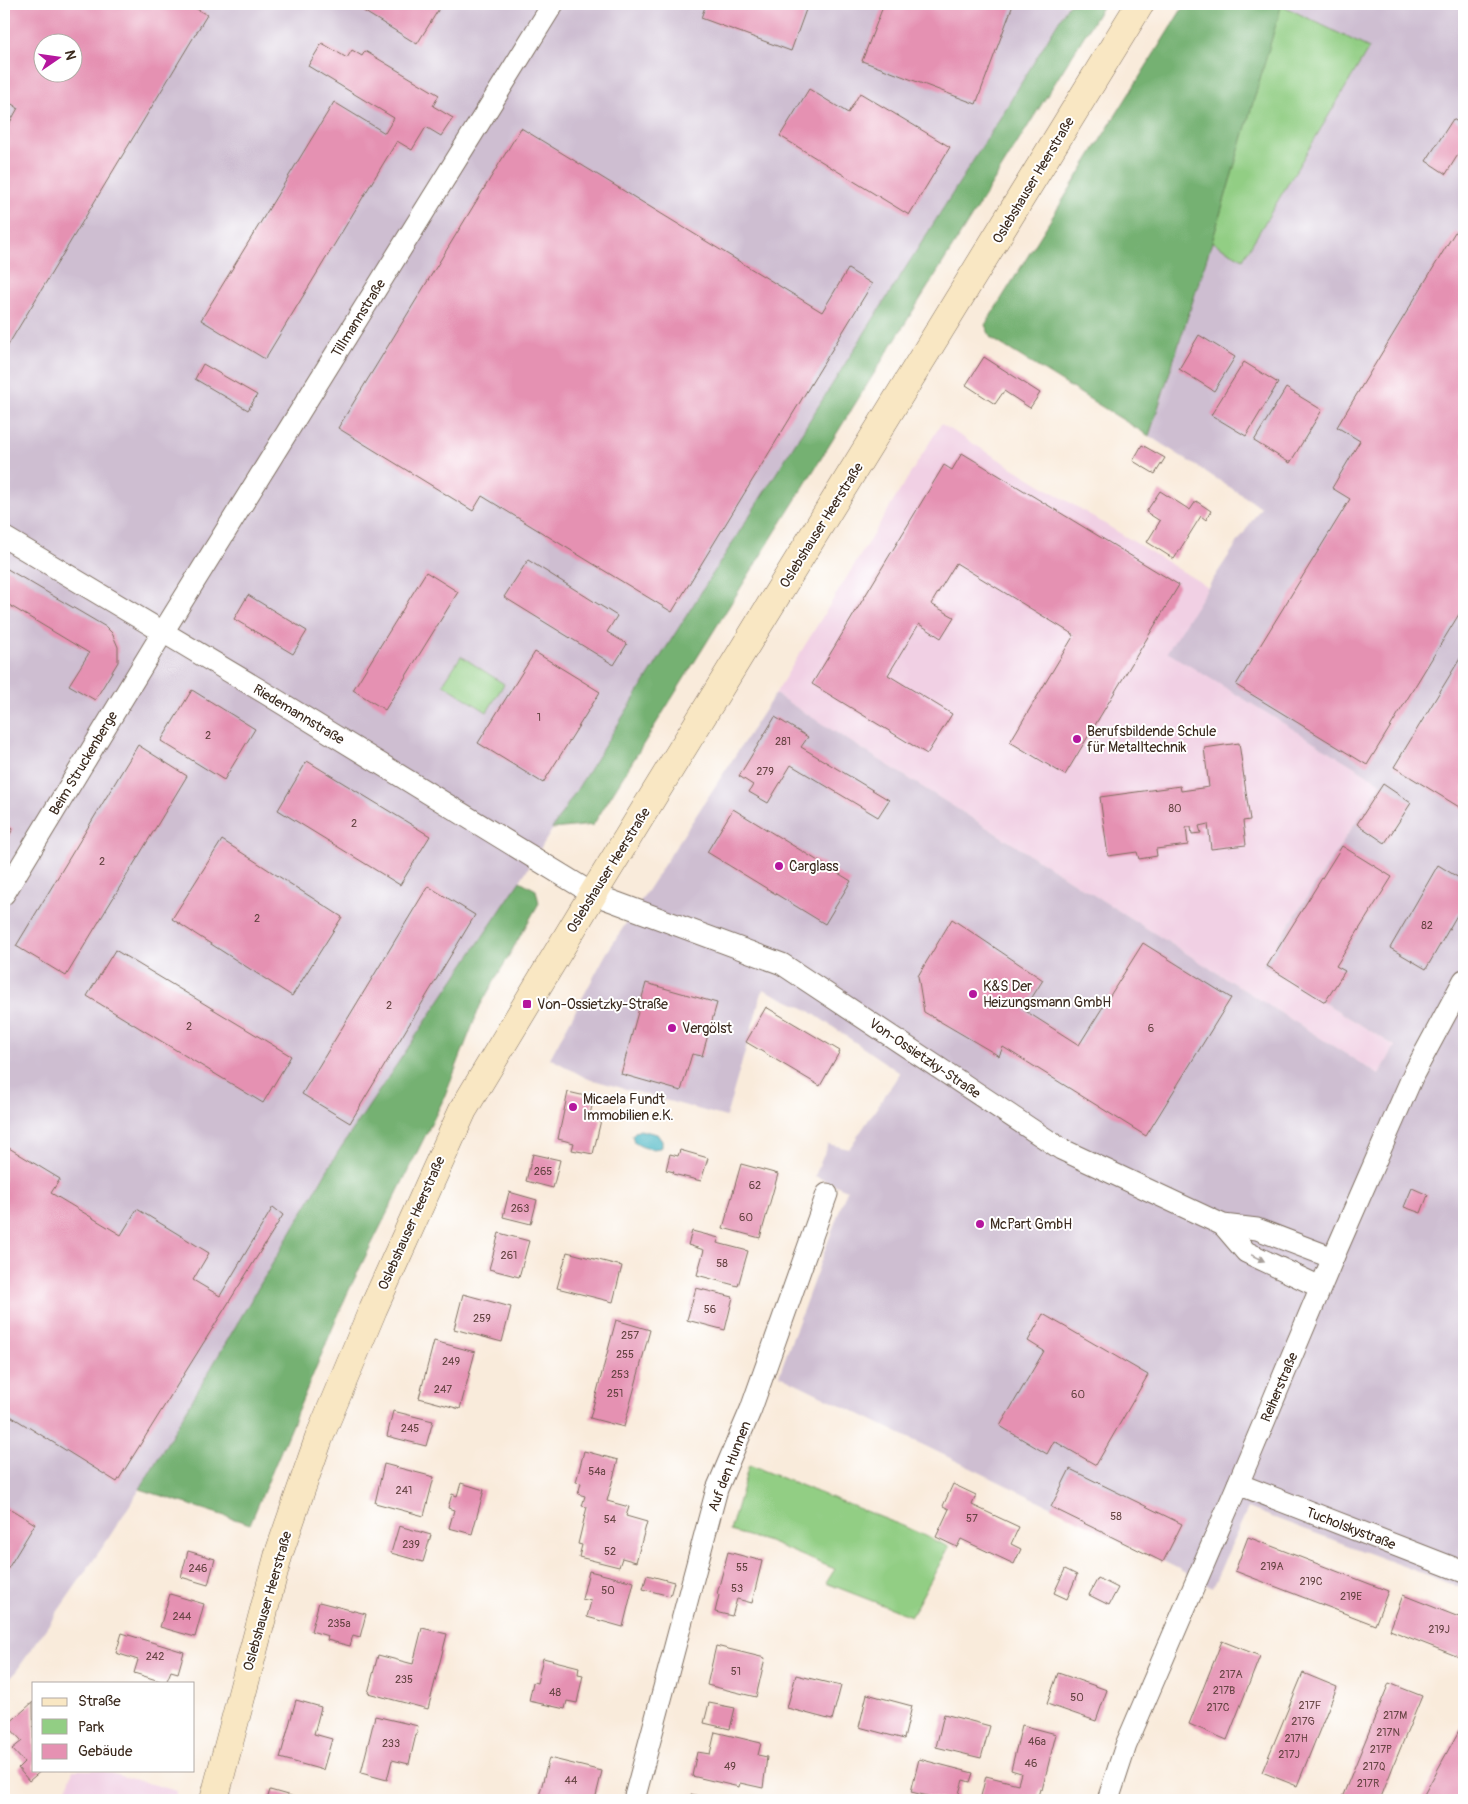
<svg xmlns="http://www.w3.org/2000/svg" width="1468" height="1804" viewBox="0 0 1468 1804" font-family="Pangolin,sans-serif">
  <style>
    .built { fill: #f1d0e4 }
    .industrial { fill: #cebed1; fill-rule: evenodd }
    .green { fill: #92ce84; stroke: #667c51 }
    .forest { fill: #75b172; stroke: #586e48 }
    .water { fill: #48b6c3; stroke: #427070 }
    .building { fill: #e591b2; fill-rule: evenodd }
    .lines { fill: none; stroke-linecap: round; stroke-linejoin: round }
    .minor-casing { stroke: #7e6e60; stroke-width: 23 }
    .secondary-casing { stroke: #7e6e60; stroke-width: 29 }
    .minor { stroke: #fff; stroke-width: 21 }
    .secondary { stroke: #f9e7c3; stroke-width: 28 }
    .oneway { fill: #a79f9a }
    .poi-dot { fill: #b5179e; stroke: #fff; stroke-width: 2 }
    .labels { text-anchor: middle; stroke-width: 4; stroke-linejoin: round; paint-order: stroke }
    .number-label { font-size: 11px; fill: #664443 }
    .street-label { font-size: 14px; fill: #3b2a1e; stroke: #fff }
    .poi-label { font-size: 14px; fill: #3b2a1e; stroke: #fff; text-anchor: start }
  </style>
  <rect width="100%" height="100%" fill="#fff"/>
  <filter id="ink" filterUnits="userSpaceOnUse"><feTurbulence type="fractalNoise" baseFrequency=".02" numOctaves="2"/><feDisplacementMap in="SourceGraphic" scale="10" xChannelSelector="R" yChannelSelector="G"/><feConvolveMatrix kernelMatrix="1 2 1 2 8 2 1 2 1" color-interpolation-filters="sRGB"/></filter>
  <filter id="wash" filterUnits="userSpaceOnUse"><feTurbulence type="fractalNoise" baseFrequency=".0096" numOctaves="4" result="noise"/><feDisplacementMap in="SourceGraphic" scale="20" xChannelSelector="R" yChannelSelector="G"/><feGaussianBlur stdDeviation="1.12" result="paint"/><feColorMatrix in="noise" values="0 0 0 0 0 0 0 0 0 0 0 0 0 0 0 0 0 1.4 0 .05"/><feComposite in="paint" operator="in"/></filter>
  <g filter="url(#wash)">
    <rect width="100%" height="100%" fill="#f9ebdb"/>
    <g class="built">
      <path d="M941,424L1208,587L1168,652L1381,783L1263,965L1395,1046L1379,1075L775,694Z"/>
      <path d="M73,1770H99L177,1791L174,1800H63Z"/>
    </g>
    <g class="industrial">
      <path d="M4,4H1069L1000,118L520,881L338,1152L140,1489L106,1542L15,1673L4,1685ZM42,42H72V72H42Z"/>
      <path d="M1282,4H1464V1589L1248,1508L1212,1588L1175,1567L779,1375L847,1190L815,1176L828,1144L849,1149L900,1073L808,1010L763,989L726,1117L586,1078L550,1058L606,954L775,694L1379,1075L1395,1046L1263,965L1381,783L1167,652L1208,587L1261,507L1149,436L1212,242L1243,259Z"/>
    </g>
    <g class="green">
      <path d="M1281,5L1369,48L1243,259L1212,242Z"/>
      <path d="M461,656L504,684L487,712L443,684Z"/>
      <path d="M749,1465L903,1526L949,1547L911,1616L826,1583L835,1569L769,1542L730,1531Z"/>
    </g>
    <g class="forest">
      <path d="M1069,4H1104L593,825L552,829L1000,118Z"/>
      <path d="M1185,4H1282L1212,242L1149,436L991,338L985,325Z"/>
      <path d="M520,881L536,890L539,903L480,1006L445,1096L347,1294L250,1524L140,1489L338,1152Z"/>
    </g>
    <path class="water" d="M640,1130L657,1134L662,1141V1147C654,1151 641,1148 634,1142L632,1135L635,1132Z"/>
    <g id="blocks">
      <g class="building">
        <path d="M4,4H188L207,15L4,352V133L18,108L4,99ZM42,42H72V72H42Z"/>
        <path d="M352,4H442L417,44Z"/>
        <path d="M706,4H808L791,51L701,18Z"/>
        <path d="M884,4H1008L1013,5L976,104L862,61Z"/>
        <path d="M322,43L347,58L352,50L362,56L365,51L439,95L433,106L453,118L441,136L426,127L412,150L397,141L265,359L201,320L334,102L385,133L394,118L308,66Z"/>
        <path d="M809,89L848,113L860,93L950,147L909,215L780,136Z"/>
        <path d="M1453,119L1464,126V145L1446,174L1426,161Z"/>
        <path d="M521,128L822,312L848,269L872,284L672,612L482,496L473,511L338,428Z"/>
        <path d="M1455,232L1464,237V606L1367,765L1236,685L1350,499L1332,488L1360,441L1337,427Z"/>
        <path d="M1199,335L1235,357L1214,391L1179,369Z"/>
        <path d="M984,357L1040,393L1030,408L1004,391L995,404L966,385Z"/>
        <path d="M1244,362L1278,383L1246,436L1211,415Z"/>
        <path d="M203,364L257,395L248,410L195,379Z"/>
        <path d="M1286,388L1322,410L1290,463L1254,441Z"/>
        <path d="M1142,445L1165,458L1155,474L1133,461Z"/>
        <path d="M962,453L1179,585L1065,775L1010,742L1074,635L956,563L931,604L954,617L941,638L919,624L888,675L952,714L927,754L812,684L944,465L952,470Z"/>
        <path d="M1160,491L1190,510L1196,501L1211,511L1206,520L1201,516L1174,559L1147,542L1160,521L1146,512Z"/>
        <path d="M528,560L617,616L607,632L627,644L614,665L504,597Z"/>
        <path d="M4,567L106,627L112,633L118,647V662L95,700L69,685L89,653L4,602Z"/>
        <path d="M426,572L458,592L385,710L353,690Z"/>
        <path d="M248,595L307,631L293,654L234,619Z"/>
        <path d="M535,652L600,692L543,783L478,743Z"/>
        <path d="M1464,652V810L1394,767Z"/>
        <path d="M192,690L255,729L224,780L161,741Z"/>
        <path d="M775,717L808,737L801,747L889,800L878,817L791,765L768,803L749,792L753,785L739,776Z"/>
        <path d="M1239,743L1250,820L1243,821L1246,845L1211,849L1208,824L1199,826L1201,833L1192,834L1191,827H1186L1188,845L1156,849L1157,856L1139,859L1137,852L1108,856L1100,797L1180,786L1181,791L1209,787L1204,748Z"/>
        <path d="M138,745L187,776L66,976L16,946Z"/>
        <path d="M307,761L430,836L400,885L278,810Z"/>
        <path d="M1383,784L1411,803L1385,843L1357,824Z"/>
        <path d="M733,809L851,881L825,924L707,852Z"/>
        <path d="M4,823L13,829L4,844Z"/>
        <path d="M222,840L342,917L292,996L172,919Z"/>
        <path d="M1342,846L1392,877L1336,966L1345,971L1325,1002L1267,966Z"/>
        <path d="M1438,865L1464,881V903L1426,969L1390,948Z"/>
        <path d="M428,886L475,915L350,1123L302,1094Z"/>
        <path d="M952,919L1043,980L1024,1010L1079,1045L1143,943L1231,998L1146,1136L1003,1047L999,1056L924,1012L918,976Z"/>
        <path d="M115,950L291,1056L263,1103L87,996Z"/>
        <path d="M646,983L717,1003L702,1056L692,1054L681,1091L621,1074Z"/>
        <path d="M766,1007L840,1051L820,1086L746,1042Z"/>
        <path d="M568,1092L594,1098L589,1118L601,1120L593,1154L572,1150L574,1143L558,1139Z"/>
        <path d="M4,1145L60,1179L51,1193L121,1235L137,1209L209,1253L193,1280L220,1296L273,1207L283,1215L117,1482L4,1412Z"/>
        <path d="M680,1150L708,1158L701,1181L673,1174L674,1172L666,1170L670,1154L678,1156Z"/>
        <path d="M533,1154L560,1160L553,1188L526,1181Z"/>
        <path d="M741,1164L778,1174L760,1238L723,1228Z"/>
        <path d="M1412,1188L1428,1195L1421,1213L1404,1207Z"/>
        <path d="M509,1192L537,1200L531,1224L503,1217Z"/>
        <path d="M692,1231L719,1238L717,1243L748,1251L738,1286L697,1275L704,1250L688,1245Z"/>
        <path d="M499,1233L529,1241L519,1277L489,1269Z"/>
        <path d="M567,1252L622,1266L613,1302L557,1288Z"/>
        <path d="M696,1288L733,1297L725,1330L687,1320Z"/>
        <path d="M463,1294L511,1307L502,1342L454,1329Z"/>
        <path d="M1043,1314L1148,1375L1096,1465L1054,1441L1047,1454L1000,1426L1044,1351L1028,1341Z"/>
        <path d="M616,1320L650,1330L624,1427L590,1418Z"/>
        <path d="M434,1341L475,1352L460,1409L419,1398Z"/>
        <path d="M393,1411L433,1421L426,1446L387,1436Z"/>
        <path d="M584,1451L618,1460L607,1501L629,1507L626,1516L647,1522L636,1562L622,1558L619,1567L579,1557L582,1545L578,1544L587,1507L582,1506L585,1496L578,1494L581,1483L576,1482Z"/>
        <path d="M384,1464L434,1477L424,1516L375,1503Z"/>
        <path d="M1070,1469L1182,1524L1163,1562L1051,1507Z"/>
        <path d="M461,1483L484,1490L472,1534L449,1528L454,1510L448,1508L452,1494L457,1496Z"/>
        <path d="M953,1484L976,1495L972,1505L1019,1527L1011,1544L1021,1549L1014,1564L961,1539L957,1547L936,1537L949,1509L943,1506Z"/>
        <path d="M4,1505L35,1524L4,1575Z"/>
        <path d="M399,1526L431,1535L423,1562L391,1553Z"/>
        <path d="M1248,1537L1388,1591L1375,1625L1235,1571Z"/>
        <path d="M188,1551L215,1559L208,1585L181,1577Z"/>
        <path d="M728,1552L762,1561L752,1603L737,1599L732,1616L715,1612L719,1595L717,1594Z"/>
        <path d="M1065,1569L1077,1575L1067,1599L1054,1593Z"/>
        <path d="M589,1571L634,1582L623,1627L587,1617L591,1601L582,1599Z"/>
        <path d="M647,1575L674,1582L670,1596L643,1589Z"/>
        <path d="M1098,1578L1118,1588L1109,1605L1089,1595Z"/>
        <path d="M170,1594L204,1604L195,1637L160,1627Z"/>
        <path d="M1403,1595L1464,1619V1659L1390,1630Z"/>
        <path d="M319,1602L366,1614L360,1637L353,1635L350,1646L327,1640L328,1636L311,1631Z"/>
        <path d="M422,1628L447,1634L428,1709L368,1693L378,1655L413,1664Z"/>
        <path d="M122,1633L184,1652L178,1673L171,1671L166,1683L134,1673L138,1660L116,1653Z"/>
        <path d="M1222,1641L1260,1656L1227,1740L1189,1724Z"/>
        <path d="M716,1646L765,1658L756,1697L707,1685Z"/>
        <path d="M543,1658L579,1667L578,1674L583,1675L577,1703L567,1701L565,1709L529,1701L533,1682L537,1683Z"/>
        <path d="M1058,1673L1107,1690L1096,1721L1047,1704Z"/>
        <path d="M1303,1673L1337,1687L1297,1786L1262,1772Z"/>
        <path d="M796,1675L841,1686L832,1720L787,1708Z"/>
        <path d="M1389,1683L1422,1696L1394,1764L1380,1800H1341Z"/>
        <path d="M867,1694L912,1706L904,1739L859,1727Z"/>
        <path d="M296,1700L321,1707L314,1734L332,1739L323,1770L280,1758Z"/>
        <path d="M33,1702L34,1770H42L29,1781L18,1768L24,1762L12,1749L22,1741L7,1725Z"/>
        <path d="M709,1703L735,1708L730,1729L704,1723Z"/>
        <path d="M944,1714L990,1726L981,1758L936,1747Z"/>
        <path d="M375,1716L418,1726L409,1764L392,1760L387,1780L361,1773Z"/>
        <path d="M1464,1720V1800H1421L1456,1736Z"/>
        <path d="M1022,1725L1056,1734L1042,1790L1040,1789L1037,1800H980L986,1776L1018,1784L1021,1773L1011,1770Z"/>
        <path d="M715,1732L761,1743L758,1755L767,1757L763,1788L740,1783L739,1787L692,1776L697,1752L710,1754Z"/>
        <path d="M549,1758L602,1771L595,1800H538Z"/>
        <path d="M919,1759L973,1773L970,1782L963,1780L957,1800H945L911,1792Z"/>
        <path d="M270,1790L305,1800H267Z"/>
        <path d="M691,1794L714,1800H690Z"/>
      </g>
    </g>
  </g>
  <g filter="url(#ink)">
    <use href="#blocks" fill-opacity="0" stroke="#7e6e60" stroke-width="1"/>
    <g class="lines">
      <g class="minor-casing">
        <g id="minor">
          <path d="M4,537L265,693L593,894L782,964L1061,1149L1223,1225L1257,1229L1333,1258"/>
          <path d="M4,894L163,632L553,4"/>
          <path d="M1223,1225L1246,1252L1320,1287"/>
          <path d="M1238,1484L1464,1572"/>
          <path d="M634,1800L717,1489L751,1409L827,1194"/>
          <path d="M1108,1800L1126,1745L1238,1484L1333,1258L1414,1073L1464,980"/>
        </g>
      </g>
      <g class="secondary-casing">
        <path id="secondary" d="M214,1800L279,1553L319,1438L373,1309L463,1110L593,894L1140,4"/>
      </g>
      <use href="#minor" class="minor"/>
      <use href="#secondary" class="secondary"/>
    </g>
    <defs><path id="oneway-solid" d="M-6-.8H1V-3.2L6.5 0L1 3.2V.8H-6Z" transform="scale(1.25)"/></defs>
    <use class="oneway" href="#oneway-solid" transform="translate(1258 1258) rotate(26)"/>
  </g>
  <g class="poi-dot">
    <circle cx="1077" cy="739" r="5"/>
    <circle cx="779" cy="866" r="5"/>
    <circle cx="973" cy="994" r="5"/>
    <rect x="522" y="999" width="10" height="10" rx="2.5"/>
    <circle cx="672" cy="1028" r="5"/>
    <circle cx="573" cy="1107" r="5"/>
    <circle cx="980" cy="1224" r="5"/>
  </g>
  <g class="labels">
    <g class="number-label">
      <text x="539" y="721">1</text>
      <text x="208" y="739">2</text>
      <text x="783" y="745">281</text>
      <text x="765" y="775">279</text>
      <text x="1175" y="812">80</text>
      <text x="354" y="827">2</text>
      <text x="102" y="865">2</text>
      <text x="257" y="922">2</text>
      <text x="1427" y="929">82</text>
      <text x="389" y="1009">2</text>
      <text x="189" y="1030">2</text>
      <text x="1151" y="1032">6</text>
      <text x="543" y="1175">265</text>
      <text x="755" y="1189">62</text>
      <text x="520" y="1212">263</text>
      <text x="746" y="1221">60</text>
      <text x="509" y="1259">261</text>
      <text x="722" y="1267">58</text>
      <text x="710" y="1313">56</text>
      <text x="482" y="1322">259</text>
      <text x="630" y="1339">257</text>
      <text x="625" y="1358">255</text>
      <text x="451" y="1365">249</text>
      <text x="620" y="1378">253</text>
      <text x="443" y="1393">247</text>
      <text x="615" y="1397">251</text>
      <text x="1078" y="1398">60</text>
      <text x="410" y="1432">245</text>
      <text x="597" y="1475">54a</text>
      <text x="404" y="1494">241</text>
      <text x="1116" y="1520">58</text>
      <text x="972" y="1522">57</text>
      <text x="610" y="1523">54</text>
      <text x="411" y="1548">239</text>
      <text x="610" y="1555">52</text>
      <text x="1272" y="1570">219A</text>
      <text x="742" y="1571">55</text>
      <text x="198" y="1572">246</text>
      <text x="1311" y="1585">219C</text>
      <text x="737" y="1592">53</text>
      <text x="608" y="1594">50</text>
      <text x="1351" y="1600">219E</text>
      <text x="182" y="1620">244</text>
      <text x="339" y="1627">235a</text>
      <text x="1439" y="1633">219J</text>
      <text x="155" y="1660">242</text>
      <text x="736" y="1675">51</text>
      <text x="1231" y="1678">217A</text>
      <text x="404" y="1683">235</text>
      <text x="1224" y="1694">217B</text>
      <text x="555" y="1696">48</text>
      <text x="1077" y="1701">50</text>
      <text x="1310" y="1709">217F</text>
      <text x="1218" y="1711">217C</text>
      <text x="1395" y="1719">217M</text>
      <text x="1303" y="1725">217G</text>
      <text x="1388" y="1736">217N</text>
      <text x="1296" y="1742">217H</text>
      <text x="1037" y="1745">46a</text>
      <text x="391" y="1747">233</text>
      <text x="1381" y="1753">217P</text>
      <text x="1289" y="1758">217J</text>
      <text x="1031" y="1767">46</text>
      <text x="730" y="1770">49</text>
      <text x="1374" y="1770">217Q</text>
      <text x="571" y="1784">44</text>
      <text x="1368" y="1787">217R</text>
    </g>
    <g class="street-label">
      <text transform="translate(1033 180) rotate(-59)" y="5">Oslebshauser Heerstraße</text>
      <text transform="translate(358 318) rotate(-58)" y="5">Tillmannstraße</text>
      <text transform="translate(821 525) rotate(-58)" y="5">Oslebshauser Heerstraße</text>
      <text transform="translate(299 714) rotate(31)" y="5">Riedemannstraße</text>
      <text transform="translate(83 763) rotate(-59)" y="5">Beim Struckenberge</text>
      <text transform="translate(608 870) rotate(-58)" y="5">Oslebshauser Heerstraße</text>
      <text transform="translate(925 1058) rotate(34)" y="5">Von-Ossietzky-Straße</text>
      <text transform="translate(411 1223) rotate(-66)" y="5">Oslebshauser Heerstraße</text>
      <text transform="translate(1279 1387) rotate(-67)" y="5">Reiherstraße</text>
      <text transform="translate(729 1466) rotate(-69)" y="5">Auf den Hunnen</text>
      <text transform="translate(1351 1528) rotate(21)" y="5">Tucholskystraße</text>
      <text transform="translate(267 1601) rotate(-74)" y="5">Oslebshauser Heerstraße</text>
    </g>
    <g class="poi-label">
      <text x="1087" y="736">Berufsbildende Schule<tspan x="1087" dy="16">für Metalltechnik</tspan></text>
      <text x="789" y="871">Carglass</text>
      <text x="983" y="991">K&amp;S Der<tspan x="983" dy="16">Heizungsmann GmbH</tspan></text>
      <text x="537" y="1009">Von-Ossietzky-Straße</text>
      <text x="682" y="1033">Vergölst</text>
      <text x="583" y="1104">Micaela Fundt<tspan x="583" dy="16">Immobilien e.K.</tspan></text>
      <text x="990" y="1229">McPart GmbH</text>
    </g>
  </g>
  <rect width="1468" height="1804" fill="none" stroke="#fff" stroke-width="20"/>
  <rect x="32" y="1682" width="162" height="90" fill="#ffffff" stroke="#b1aaa5"/>
  <rect x="42" y="1698" width="25" height="8" fill="#f9e7c3" stroke="#b1aaa5"/>
  <text x="78" y="1706" font-size="15" fill="#3b2a1e">Straße</text>
  <rect x="42" y="1719" width="25" height="15" fill="#92ce84" stroke="#b1aaa5"/>
  <text x="78" y="1732" font-size="15" fill="#3b2a1e">Park</text>
  <rect x="42" y="1744" width="25" height="15" fill="#e591b2" stroke="#b1aaa5"/>
  <text x="78" y="1756" font-size="15" fill="#3b2a1e">Gebäude</text>
  <g transform="translate(58 58) rotate(77)"><circle r="24" fill="#ffffff" stroke="#b1aaa5"/>
  <path d="M0-4L9 19L0 12L-9 19Z" fill="#b5179e"/>
  <text y="-8" font-size="14" font-weight="bold" text-anchor="middle" fill="#3b2a1e">N</text>
  </g>
</svg>
